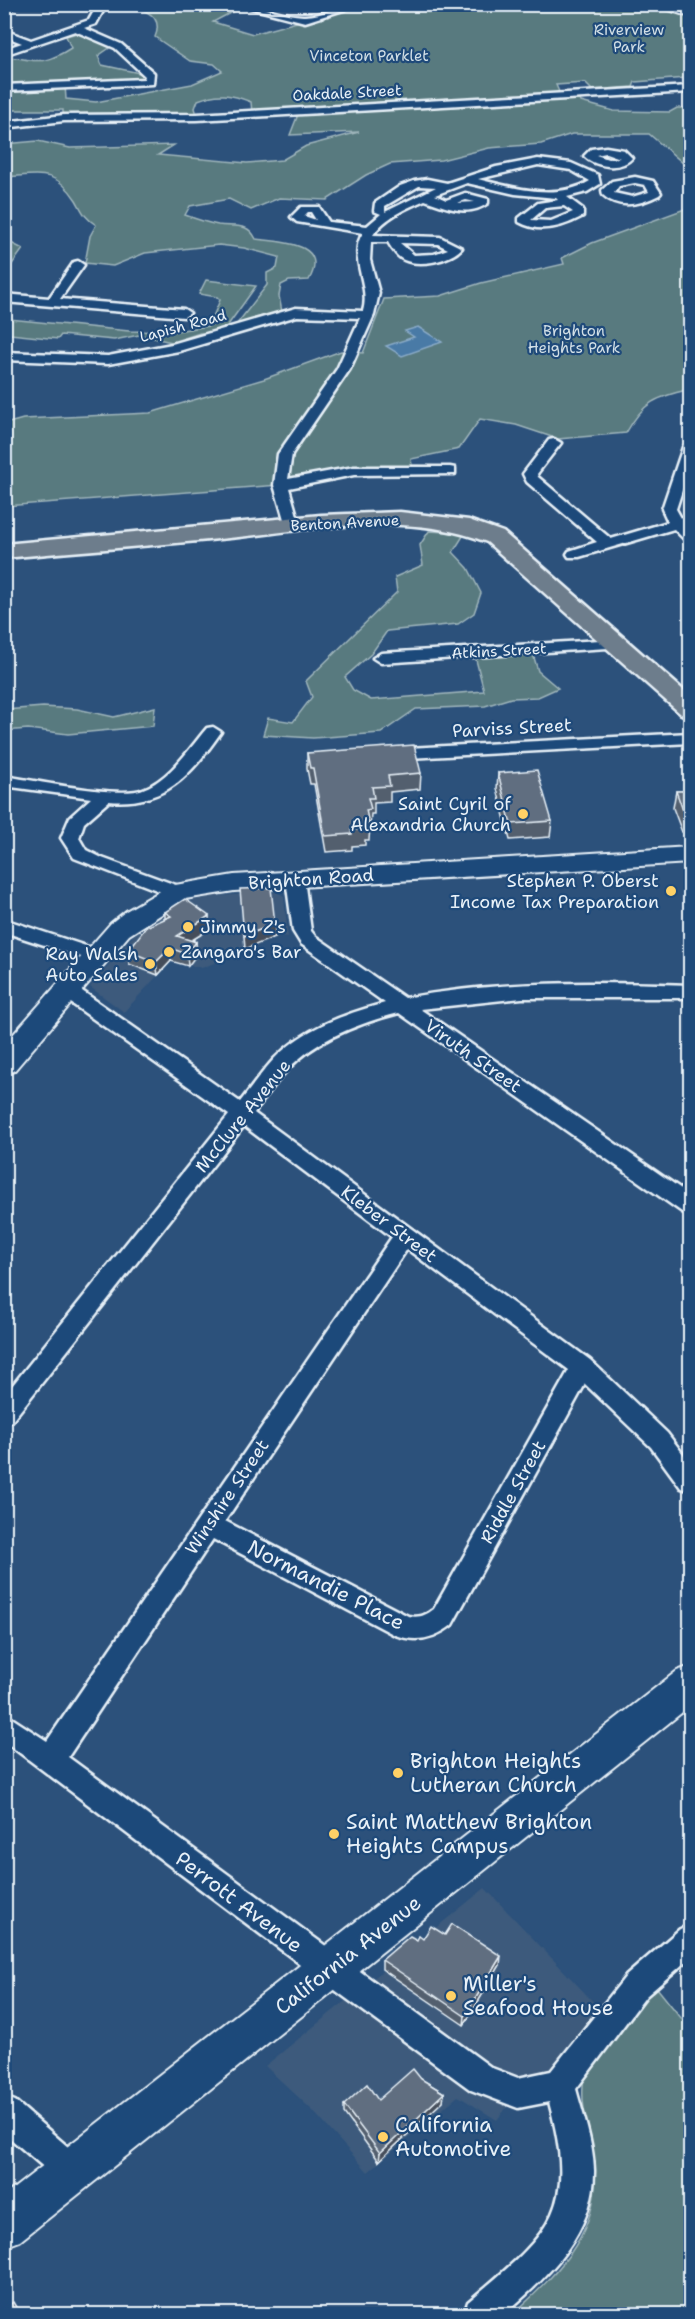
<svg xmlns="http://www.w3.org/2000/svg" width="695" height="2319" viewBox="0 0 695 2319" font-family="'Shantell Sans',sans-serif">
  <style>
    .built { fill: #3c5a7c }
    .green { fill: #587a7f; stroke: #a0b6bc; stroke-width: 1.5 }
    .water { fill: #4a7aa6; stroke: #89aac7; stroke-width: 1.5 }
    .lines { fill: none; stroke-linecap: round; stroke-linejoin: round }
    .street-casing { stroke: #e8f1f8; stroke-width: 5 }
    .secondary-casing { stroke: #e8f1f8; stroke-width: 4 }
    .primary-casing { stroke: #e8f1f8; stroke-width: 5 }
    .street { fill: #1f4a7a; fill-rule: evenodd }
    .secondary { fill: #1f4a7a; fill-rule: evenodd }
    .primary { fill: #6d7d8c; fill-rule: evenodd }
    .wall { fill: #535f6e; stroke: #e8f1f8; stroke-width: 1.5 }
    .shaded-wall { fill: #444d5a; stroke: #e8f1f8; stroke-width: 1.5 }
    .building { fill: #616e80; stroke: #e8f1f8; stroke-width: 1.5 }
    .poi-dot { fill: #ffd166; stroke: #1f4a7a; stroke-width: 2 }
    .labels { text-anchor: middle; stroke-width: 4.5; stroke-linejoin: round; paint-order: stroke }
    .far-park-label { font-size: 15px; fill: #d2dfe6; stroke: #1f4a7a }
    .far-street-label { font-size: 15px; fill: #e8f1f8; stroke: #1f4a7a }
    .street-label { font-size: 18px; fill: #e8f1f8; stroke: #1f4a7a }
    .poi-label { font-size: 18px; fill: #e8f1f8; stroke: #1f4a7a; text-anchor: end }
    .near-street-label { font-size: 21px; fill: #e8f1f8; stroke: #1f4a7a }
    .near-poi-label { font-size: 21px; fill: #e8f1f8; stroke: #1f4a7a; text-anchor: start }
  </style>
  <rect width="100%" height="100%" fill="#2c517b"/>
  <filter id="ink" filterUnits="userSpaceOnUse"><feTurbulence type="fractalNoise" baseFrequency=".0167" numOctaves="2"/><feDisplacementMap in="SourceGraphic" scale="12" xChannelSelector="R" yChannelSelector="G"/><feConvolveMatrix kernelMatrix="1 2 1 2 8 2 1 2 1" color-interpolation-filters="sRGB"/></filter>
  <g filter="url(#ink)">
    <g class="built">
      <path d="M277,892L284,896L288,937L282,936L202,968L171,961L124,1012L90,987L133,936L166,911L190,901L214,896Z"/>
      <path d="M485,1888L603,2012L553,2075L518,2093L497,2120L458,2096L368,2172L312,2110L265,2066Z"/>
    </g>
    <g class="green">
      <path d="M117,5H215L211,7L234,11L213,22L253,34L359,5H690V54L687,53L685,60L690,64V74L686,78L635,82L633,87L592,90L585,83L556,85L560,94L252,113L251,102C231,94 218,92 198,100L195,108L198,118L63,120V110H5V57C39,59 39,68 71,48L66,36L77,33L111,47L98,56L102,65L149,75V79L65,85L66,99L96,102L192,84L222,71L214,64L190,61L155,37C166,11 135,7 117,5Z"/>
      <path d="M578,97L581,102L614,111L670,112L677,108H690V169L649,134H572L541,144L489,148L441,160L390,164L366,175L327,200L279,198L251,210L229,199L190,206L185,215C196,219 207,223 218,225C234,227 248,222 256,239C280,242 330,242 309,280L289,281L281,285L279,296L282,312L233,329L267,285V273L277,268L279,257L244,248L219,245L145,253L113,266L85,263L90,236L96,225C84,217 83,212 76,200C55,168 39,175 5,177V144L38,141L70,148L174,145L158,155L247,163L282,160L306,146L359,132L290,135L297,117L296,114Z"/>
      <path d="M690,207V389C655,398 644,401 626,433L558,439L516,425L480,419L459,449L411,459L412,465L441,466V475L361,473L292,484L5,506V424L23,419L150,413L264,379L341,351L363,353L384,299L440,296L481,283L564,264L562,258L592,243Z"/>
      <path d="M5,240L23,249L5,274Z"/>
      <path d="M206,280L256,286L223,332L200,333L172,342L139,335L114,340L61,335L58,339L10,334L5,341V319H9L129,331L169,332L209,326L220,300L217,297L199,294Z"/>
      <path d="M429,531L465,533L453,552L468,568L481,593L474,613L458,624L387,631L371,654L345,677L353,690L371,700L484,691L475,656L533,654L538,671L558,688L538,697L511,698L485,706L416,709L381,733L313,738L263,735L268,718L293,722L312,697L306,681L397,592L395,577L423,565L420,545Z"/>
      <path d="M43,707L77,709L114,717L155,707L153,726L68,734L28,729L5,731V710Z"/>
      <path d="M657,1988L690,2029V2314H513C560,2271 606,2227 593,2156C588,2127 575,2090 589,2061C605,2031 633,2011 657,1988Z"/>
    </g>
    <path class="water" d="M418,327L442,342L402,356L386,346L414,337L405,331Z"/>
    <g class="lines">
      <g class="street-casing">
        <g id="street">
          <path d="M19,4L18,6L4,11V5Z"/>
          <path d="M98,4H107L96,24L84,28L121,44L154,73L153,84L4,91V85L144,79L145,76L115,48L75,31L4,55V49L22,43L4,36V30L31,40L89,20Z"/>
          <path d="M235,4C259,4 280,15 303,16C321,17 342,4 362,4L305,22Z"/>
          <path d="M690,86V92L197,120L64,121L4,128V122L64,115L197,114Z"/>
          <path d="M606,147L624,150L632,158C621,171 595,167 584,156L591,149ZM606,153L620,158L608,159L596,155Z"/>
          <path d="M538,159L571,163L598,175L600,184L587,192L567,197L583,209V216C563,227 540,234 519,222V218L538,203L558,200L556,198L515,194L467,183L435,195L446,200L465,193L488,199V203C468,218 446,207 425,200C407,208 385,217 373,235L440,237L462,248C450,261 420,267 404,260C397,257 392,249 388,242H371L370,260L379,293L374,315L350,369L292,454L288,479L354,467H450L455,468V474L354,475L289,488L300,526L293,530L286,526L274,485L278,454L337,369L360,318L297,316L179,351L108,364L4,360V352L108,356L172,344L296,308L363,311C371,285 347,256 363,233L297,222L291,217L301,207H319L329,222L367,226L381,214L374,211L375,203L400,186L414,181L427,179L447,183L496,167ZM538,165L571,170L590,181C556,201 514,188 478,179ZM419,186L436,187L385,212V206ZM466,200L475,202L457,203ZM564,206L573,212L551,221L531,220L545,208ZM308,212H311L316,220L304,216ZM400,243L438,244L448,249L434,254L414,255Z"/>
          <path d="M635,177L653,181L661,193L659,195C642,204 619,210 603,195L602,190L612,181ZM635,183L645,185L649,192L632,197L614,193L619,186Z"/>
          <path d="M78,261L84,265L60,299L184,309L190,313L184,317L4,302V294L49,298L74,262Z"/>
          <path d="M554,439L561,443L537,474L538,477L611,539L668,522L662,509L683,447L690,443V466L676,509L681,518L690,516V524L687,526L690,529V541L685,540L674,529L579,557H569L567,554L569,551L597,542L527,482L523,474L549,440Z"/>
          <path d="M617,639L623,641L625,644L623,647L381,663L373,658L381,653Z"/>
          <path d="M213,727L221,732C191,775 165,806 109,801L84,823L79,838L86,850L102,858L184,888L187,892L184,896H172L74,858L61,838L70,817L91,798L4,786V776C33,780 121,799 143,789C170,779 189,749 207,728Z"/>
          <path d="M690,733V743L389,759L381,754L389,749Z"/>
          <path d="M295,873L304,879L311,931L315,936L405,998C499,980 596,982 690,985V998H522L420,1009L690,1195V1214L682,1212L399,1013C359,1023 317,1039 288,1069C276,1082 265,1098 254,1113L590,1360L667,1433L690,1463V1491L681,1488L651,1447L585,1384L452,1625C434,1639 416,1643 395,1635L213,1539L68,1757L492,2068L518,2078L551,2071L626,1976L680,1929L690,1925V1958L646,1996L576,2089C583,2115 593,2142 594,2170C595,2232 548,2277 504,2314H464L468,2302C549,2233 579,2213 549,2102L518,2108L471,2090L320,1979L4,1741V1713L47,1741L392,1237L244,1126L12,1421L4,1424V1396L229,1115L61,996L58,991L61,986H75L240,1102C251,1088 262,1072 274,1059C304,1028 345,1014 385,1003L301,944L293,931L286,879ZM407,1249L569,1370L434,1609C425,1616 419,1618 408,1616L225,1521Z"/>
          <path d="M4,919L104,952L106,956L104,960L97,962L4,932Z"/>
          <path d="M4,2097L15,2101L83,2160L88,2171L83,2182L72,2187L61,2182L4,2133Z"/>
        </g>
      </g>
      <g class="secondary-casing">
        <g id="secondary">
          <path d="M652,4H675L690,9V17Z"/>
          <path d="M690,847V863L234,891L185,899L129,935L14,1071L4,1074V1045L111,923L126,911L169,886L234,875Z"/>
          <path d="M690,1666V1706L20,2241L4,2247V2196L677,1671Z"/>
        </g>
      </g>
      <g class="primary-casing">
        <path id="primary" d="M400,512L469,520L503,532L690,696V717L681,714L487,542C404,509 305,531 219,539C148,546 76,551 4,558V544L321,515Z"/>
      </g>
      <use href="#street" class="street"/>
      <use href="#secondary" class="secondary"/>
      <use href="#primary" class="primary"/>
    </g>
    <g class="wall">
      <path d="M307,753L421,773L420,789L390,792V802L374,803V814H371L369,840H365V845L352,846V850L326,852L314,784H310L307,769Z"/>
      <path d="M498,773L552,821L550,837L510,840L497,789Z"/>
      <path d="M676,791H690V832H682L673,808Z"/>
      <path d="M165,912L210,929L192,940L196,942L197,954L188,966L171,961L158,975L129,964L128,951L165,918Z"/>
      <path d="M445,1935L500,1965L464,2025L382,1969V1960L417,1940Z"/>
      <path d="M421,2079L444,2093L443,2101L379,2161L344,2113V2105L378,2100Z"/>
    </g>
    <g class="shaded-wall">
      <path d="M209,916L210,929L179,948L177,936Z"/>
      <path d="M275,924V937L245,949L244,936Z"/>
      <path d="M196,942L197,954L188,966L187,954Z"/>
      <path d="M170,948L171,961L158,975L156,962Z"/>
      <path d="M501,1956L500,1965L464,2025L465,2016Z"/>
      <path d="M444,2093L443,2101L379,2161L380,2153Z"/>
    </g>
    <g class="building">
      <path d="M414,745L421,773L388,776L390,786L372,787L374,798H368L371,809L366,810L369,824H364L365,829L351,830L352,834L325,836L313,768H310L307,753Z"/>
      <path d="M537,770L552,821L511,824L498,773Z"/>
      <path d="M676,791H690V815L685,816Z"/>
      <path d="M271,888L275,924L244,936L240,889Z"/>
      <path d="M185,899L209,916L177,936L196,942L187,954L170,948L156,962L128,951L146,927L171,916L165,912Z"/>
      <path d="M452,1924L501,1956L465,2016L382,1960L410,1936L417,1940L419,1936L423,1939L431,1926L445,1935Z"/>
      <path d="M413,2069L421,2079L444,2093L380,2153L344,2105L367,2084L378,2100Z"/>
      <path d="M13,2302L20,2314H4V2309Z"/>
    </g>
  </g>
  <g class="poi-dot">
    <circle cx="523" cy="814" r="6"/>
    <circle cx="671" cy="891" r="6"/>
    <circle cx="188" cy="927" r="6"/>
    <circle cx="169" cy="952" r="6"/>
    <circle cx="150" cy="964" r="6"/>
    <circle cx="398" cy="1773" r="6"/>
    <circle cx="334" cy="1834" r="6"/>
    <circle cx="451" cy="1996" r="6"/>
    <circle cx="383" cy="2137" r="6"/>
  </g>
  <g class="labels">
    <g class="far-park-label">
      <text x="629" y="35">Riverview<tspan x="629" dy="17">Park</tspan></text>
      <text x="369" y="61">Vinceton Parklet</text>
      <text x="574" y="336">Brighton<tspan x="574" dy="17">Heights Park</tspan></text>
    </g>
    <g class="far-street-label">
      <text transform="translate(347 93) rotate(-3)" y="5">Oakdale Street</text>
      <text transform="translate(183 326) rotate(-15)" y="5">Lapish Road</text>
      <text transform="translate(345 523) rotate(-3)" y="5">Benton Avenue</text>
      <text transform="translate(499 651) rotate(-3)" y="5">Atkins Street</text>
    </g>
    <g class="street-label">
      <text transform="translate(512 728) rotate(-3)" y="6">Parviss Street</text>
      <text transform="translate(311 879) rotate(-4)" y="6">Brighton Road</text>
      <text transform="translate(473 1056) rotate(35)" y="6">Viruth Street</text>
      <text transform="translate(243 1116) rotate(-51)" y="6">McClure Avenue</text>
      <text transform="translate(389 1224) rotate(37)" y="6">Kleber Street</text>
      <text transform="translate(513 1492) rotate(-61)" y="6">Riddle Street</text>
      <text transform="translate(227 1497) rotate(-56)" y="6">Winshire Street</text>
    </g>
    <g class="poi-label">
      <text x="511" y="810">Saint Cyril of<tspan x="511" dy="21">Alexandria Church</tspan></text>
      <text x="659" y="887">Stephen P. Oberst<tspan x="659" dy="21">Income Tax Preparation</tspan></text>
      <text x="200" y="933" text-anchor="start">Jimmy Z's</text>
      <text x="181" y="958" text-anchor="start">Zangaro's Bar</text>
      <text x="138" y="960">Ray Walsh<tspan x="138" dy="21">Auto Sales</tspan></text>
    </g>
    <g class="near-street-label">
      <text transform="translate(326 1585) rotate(27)" y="7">Normandie Place</text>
      <text transform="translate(239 1902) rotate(37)" y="7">Perrott Avenue</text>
      <text transform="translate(348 1955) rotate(-38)" y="7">California Avenue</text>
    </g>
    <g class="near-poi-label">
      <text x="410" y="1768">Brighton Heights<tspan x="410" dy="24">Lutheran Church</tspan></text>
      <text x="346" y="1829">Saint Matthew Brighton<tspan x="346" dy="24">Heights Campus</tspan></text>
      <text x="463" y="1991">Miller's<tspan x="463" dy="24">Seafood House</tspan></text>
      <text x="395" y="2132">California<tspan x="395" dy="24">Automotive</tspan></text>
    </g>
  </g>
  <rect width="695" height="2319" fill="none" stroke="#1f4a7a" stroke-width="24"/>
  <rect x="12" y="12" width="671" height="2295" fill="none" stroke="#e8f1f8" stroke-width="2" filter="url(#ink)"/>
</svg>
